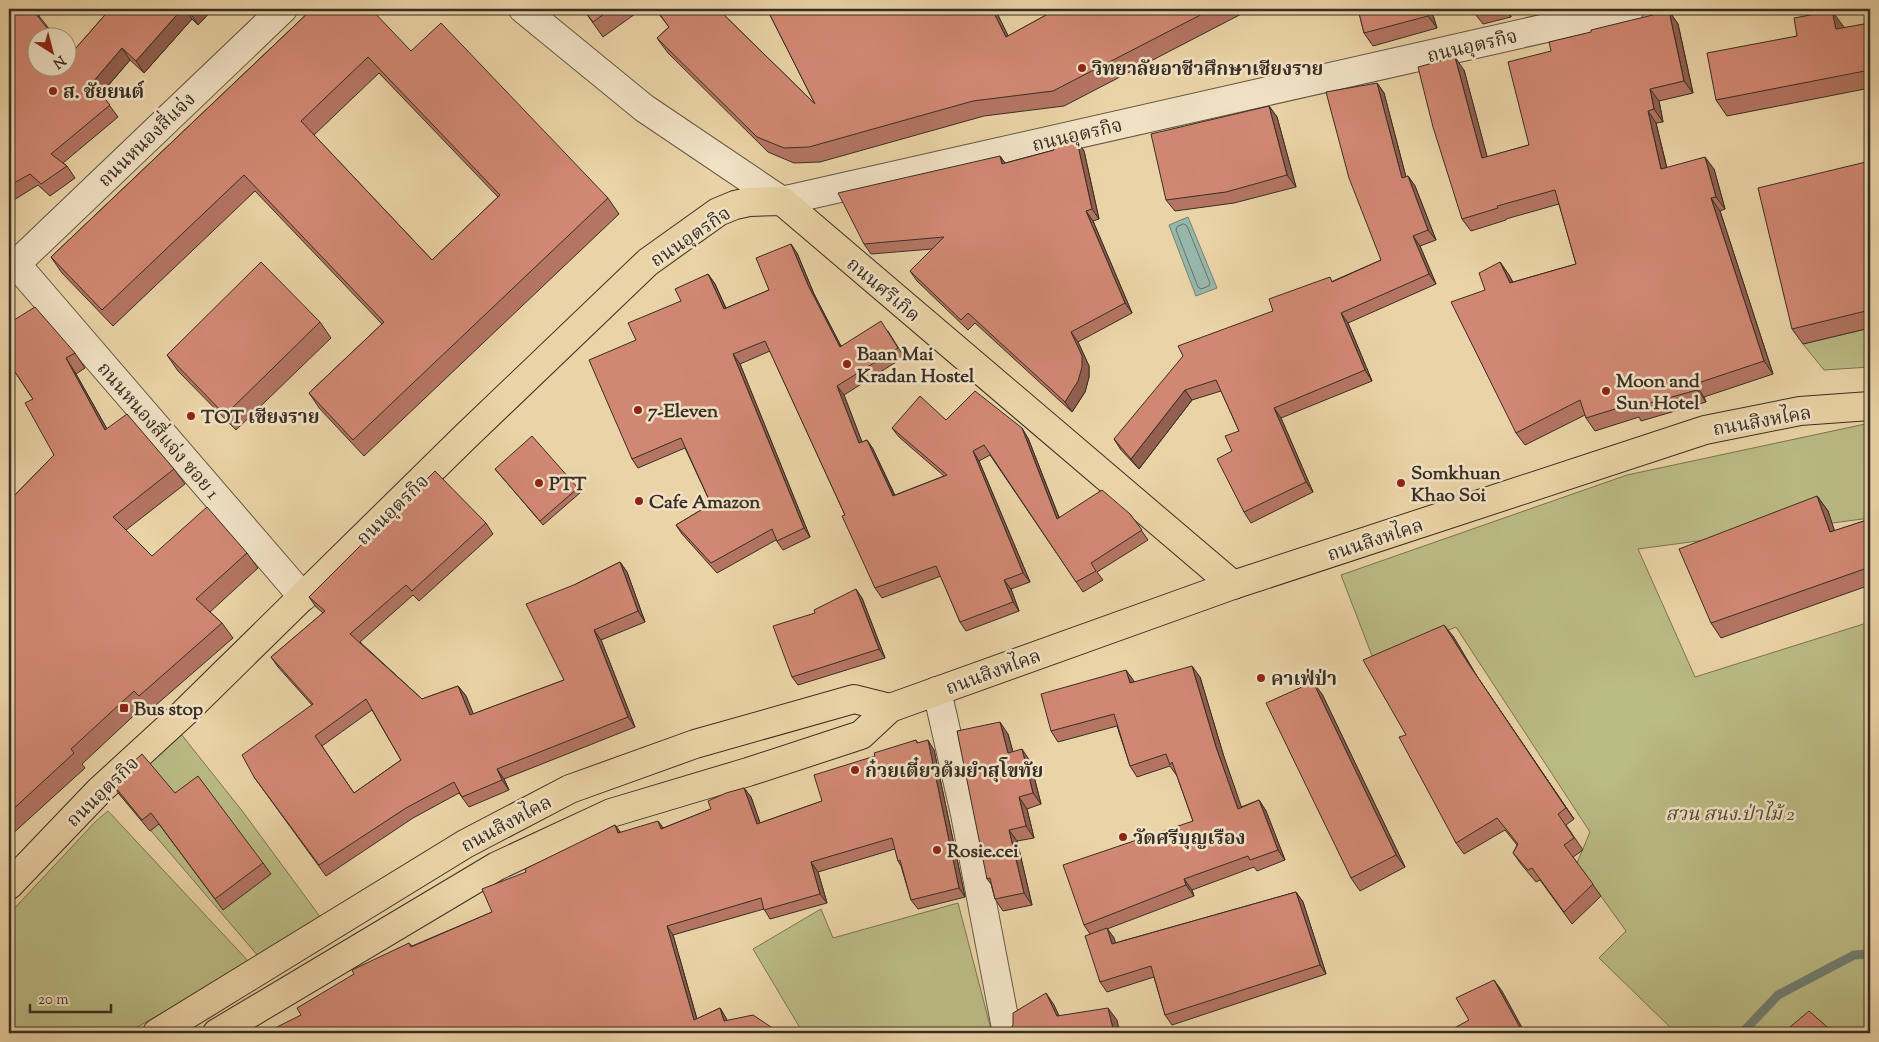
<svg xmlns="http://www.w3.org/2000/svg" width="1879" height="1042" viewBox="0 0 1879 1042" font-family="'Sorts Mill Goudy','Noto Serif Thai',serif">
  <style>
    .green { fill: #bbbb84; stroke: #7a7454 }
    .water { fill: #98b7ab; stroke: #728075 }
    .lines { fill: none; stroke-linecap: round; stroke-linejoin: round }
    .shore { stroke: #687268; stroke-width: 1 }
    .stream { stroke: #728075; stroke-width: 9 }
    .minor-casing { stroke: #645745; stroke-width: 30 }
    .major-casing { stroke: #382e25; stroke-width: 30 }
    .minor { stroke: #f1e2c5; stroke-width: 28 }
    .major { stroke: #ead3a6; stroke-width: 28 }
    .wall { fill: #b47563; stroke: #382e25; fill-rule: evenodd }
    .shaded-wall { fill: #925f50; stroke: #382e25 }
    .building { fill: #d18873; stroke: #382e25; fill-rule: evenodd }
    .poi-dot { fill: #8f2418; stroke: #f1e2c5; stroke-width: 2 }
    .labels { text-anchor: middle; stroke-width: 5; stroke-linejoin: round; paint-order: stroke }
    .street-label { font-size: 19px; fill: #382e25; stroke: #f1e2c5 }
    .poi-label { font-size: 19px; font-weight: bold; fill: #382e25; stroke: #f1e2c5; text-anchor: start }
    .park-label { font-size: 19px; font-style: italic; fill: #524a38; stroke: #f1e2c5 }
  </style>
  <rect width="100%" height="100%" fill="#ead3a6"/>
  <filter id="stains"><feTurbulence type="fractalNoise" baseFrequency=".004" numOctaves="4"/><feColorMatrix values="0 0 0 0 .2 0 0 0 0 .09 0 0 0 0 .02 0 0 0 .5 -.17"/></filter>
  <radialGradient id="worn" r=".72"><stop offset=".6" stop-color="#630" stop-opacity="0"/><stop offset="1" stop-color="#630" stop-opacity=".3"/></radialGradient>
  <g class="green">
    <path d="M1870,328V367L1824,370L1803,344Z"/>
    <path d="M1870,423V518L1638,549L1695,677L1870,622V1033H1676L1599,958L1626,931L1577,863L1590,832L1456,627L1374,661L1341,575L1627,475Z"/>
    <path d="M181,734L243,812L321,918L258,956L117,791L149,764Z"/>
    <path d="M108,811L250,963L127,1033H9V914L96,821Z"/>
    <path d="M958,903L992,1033H803L753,949L821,909L833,938Z"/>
  </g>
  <path class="water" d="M1188,217L1217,288L1196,296L1169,225Z"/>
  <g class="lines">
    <path class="shore" d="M1184,224L1187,226L1210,283L1209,286L1201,289L1198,287L1176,230L1177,227Z"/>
    <path class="stream" d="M1742,1033L1778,995L1854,955L1870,954"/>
    <g class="minor-casing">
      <g id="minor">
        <path d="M523,9L644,108L782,201L1630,9"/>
        <path d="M16,264L303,597"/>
        <path d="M9,269L16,264L283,9"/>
        <path d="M937,691L965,814L1007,1033"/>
      </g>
    </g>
    <g class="major-casing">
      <g id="major">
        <path d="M9,885L100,790L184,713L465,437L648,262L718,212L735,205L749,202L782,201L1233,585"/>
        <path d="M157,1033L465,844L570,789L695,744L854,699L890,708"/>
        <path d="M217,1033L497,866L611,813L748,772L861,735L890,708L1233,585L1705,430L1800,411L1870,406"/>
      </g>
    </g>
    <use href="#minor" class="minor"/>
    <use href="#major" class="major"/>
  </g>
  <g class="wall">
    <path d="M9,9H45L39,16L70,55L110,9H213L198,25L192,19L144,73L130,60L101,94L118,117L63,163L67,166L75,178L50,196L38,185L9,203Z"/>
    <path d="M312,9L411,51L608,198L619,214L364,456L320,409L309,393L382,324L255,191L113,326L62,273L51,257ZM379,73L498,197L432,260L314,135Z"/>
    <path d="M583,9H642L603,37Z"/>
    <path d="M655,9H718L815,104L767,9H1000L996,11L1008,36L1057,9H1251L1064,106L984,116L820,162L794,163L768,152L668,53L657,38L669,27Z"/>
    <path d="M1358,9H1431L1437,28L1373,46L1364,33Z"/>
    <path d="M1475,9H1509L1511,17L1483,24L1476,15Z"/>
    <path d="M1669,11L1678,24L1693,93L1659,101L1663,122L1656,123L1667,168L1714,169L1725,209L1720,211L1773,374L1704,397L1706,402L1641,421L1639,417L1595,431L1586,418L1585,415L1525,445L1516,433L1485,290L1500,262L1509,275L1513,282L1576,264L1559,204L1506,219V220L1471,231L1462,219L1464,70L1487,157L1529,145L1551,51Z"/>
    <path d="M1832,11L1844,28L1870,23V88L1727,116L1716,100L1797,36Z"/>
    <path d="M1377,83L1384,93L1406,177L1408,176L1415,186L1436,240L1420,246L1436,284L1348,323L1372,381L1281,418L1313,492L1251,523L1244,512L1232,451L1239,431L1221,391L1192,400L1139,469L1121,450L1114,439L1273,311L1333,281L1381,260Z"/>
    <path d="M1269,106L1277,117L1296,187L1234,203L1175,211L1166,200Z"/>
    <path d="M1077,141L1084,151L1099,219L1093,221L1132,313L1078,342L1089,366V377L1085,392L1072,412L975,323L968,330L917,281L910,271L932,249L871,254L864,244L1000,156L1005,163L1054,150Z"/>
    <path d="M1870,161V328L1803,344L1792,329Z"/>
    <path d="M797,253L814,294L841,346L888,331L904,357L844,395L862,442L867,440L873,449L895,495L944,476L899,437L892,428L946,420L1028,438L1059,517L1130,514L1148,540L1097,572L1103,580L1083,592L990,455L979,461L1030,582L1011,589L1019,611L966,631L960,622L941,576L882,598L875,588L845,515L770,351L740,364L810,537L783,550L776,540L717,573L682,534L676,525L711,504L685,448L638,468L632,459L636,340L681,301L708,274L715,284L726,308L769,290Z"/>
    <path d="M320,322L331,338L236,430L178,371L167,355Z"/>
    <path d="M75,353L85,368L76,374L107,429L174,469L185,484L126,530L152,556L247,553L258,568L210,612L222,623L233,638L149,711L144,706L82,764L85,768L9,837V501L54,455L33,399L9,363Z"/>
    <path d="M495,469L578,488L581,492L543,525Z"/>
    <path d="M1817,496L1828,511L1834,531L1870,519V585L1721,638L1711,623Z"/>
    <path d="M486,523L493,534L419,601L413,595L360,642L422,699L458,686L466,696L473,714L564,680L576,584L620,562L627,572L645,622L601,640L635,727L504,779L509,790L469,807L459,793L413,818L326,876L254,777L312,705L278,667L271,657L323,613L316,607L309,597ZM372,710L401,760L354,793L322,746Z"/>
    <path d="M862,598L885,658L798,685L792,677Z"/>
    <path d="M1453,636L1478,678L1574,819L1566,825L1583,850L1573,857L1601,896L1572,924L1540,880L1536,882L1521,864L1513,853L1517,845L1505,830L1464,854L1456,843L1406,735Z"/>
    <path d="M1200,677L1224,757L1241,807L1259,800L1266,811L1285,860L1257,871L1254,867L1192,890L1194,896L1107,929L1114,938L1115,943L1296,892L1303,902L1326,974L1172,1025L1165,1015L1154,977L1107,992L1100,982L1090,934L1084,925L1193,821L1177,776L1170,766L1137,777L1130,766L1117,726L1058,742L1051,731L1134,682Z"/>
    <path d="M1322,694L1405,867L1360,891L1351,878Z"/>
    <path d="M1008,734L1013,752L1030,761L1041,804L1027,809L1034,838L1017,841L1032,905L1003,911L995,899L991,884L987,879Z"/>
    <path d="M916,740L917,742L934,750L965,897L918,909L911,900L901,866L898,861L895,849L818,872L827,903L770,919L764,909L673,935L697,1019L720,1008L727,1020L301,1015L409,943L412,946L492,912L526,872L615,825L620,833L663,828L711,809L744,788L751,797L760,823L822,801L875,756Z"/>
    <path d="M111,782L175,793L263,863L271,874L223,910L159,824L150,831L119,794Z"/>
  </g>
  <g class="shaded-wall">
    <path d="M32,9H45L38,17Z"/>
    <path d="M182,9H185L192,19L144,73L136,61Z"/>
    <path d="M194,9H213L198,25L190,13Z"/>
    <path d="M992,9H994L996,11L1016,52L1006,37Z"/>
    <path d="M1426,9H1431L1437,28L1428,16Z"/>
    <path d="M1505,9H1509L1511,17Z"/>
    <path d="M1669,11L1678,24L1693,93L1684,81Z"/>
    <path d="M1832,11L1844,27L1847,45L1836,29Z"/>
    <path d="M122,48L130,60L100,95L92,83Z"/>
    <path d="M1455,57L1464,70L1491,171L1482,158Z"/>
    <path d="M1377,83L1384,93L1409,189L1402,178Z"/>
    <path d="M1650,89L1659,101L1663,122L1654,109Z"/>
    <path d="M1269,106L1277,117L1296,187L1287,175Z"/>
    <path d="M1648,111L1656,123L1670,182L1661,169Z"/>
    <path d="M1077,141L1084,151L1099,219L1092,209Z"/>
    <path d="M1000,156L1007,166L1002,164Z"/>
    <path d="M1705,157L1714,169L1725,209L1716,197Z"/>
    <path d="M1408,176L1415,186L1436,240L1428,230Z"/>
    <path d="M1711,198L1720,211L1773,374L1764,361Z"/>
    <path d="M1086,211L1093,221L1132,313L1125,303Z"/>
    <path d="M1413,236L1420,246L1436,284L1429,274Z"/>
    <path d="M791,244L797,253L814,294L846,356L840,347L808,285Z"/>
    <path d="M1500,262L1509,275L1519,295L1510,283Z"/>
    <path d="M708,274L715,284L730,318L724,309Z"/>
    <path d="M1341,313L1348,323L1372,381L1365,370Z"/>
    <path d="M1071,332L1078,342L1089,366V377L1085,392L1072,412L1065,402Z"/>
    <path d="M733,354L740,364L810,537L804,528Z"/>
    <path d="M66,358L76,374L116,445L105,430Z"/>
    <path d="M1695,384L1704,397L1706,402L1697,390Z"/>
    <path d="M837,386L844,395L866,453L859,443Z"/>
    <path d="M1185,390L1192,400L1139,469L1131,459Z"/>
    <path d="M1274,408L1281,418L1313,492L1306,482Z"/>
    <path d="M1022,428L1028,438L1063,528L1057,519Z"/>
    <path d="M867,440L873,449L899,506L893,496Z"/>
    <path d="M973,451L979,461L1030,582L1023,573Z"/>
    <path d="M1817,496L1828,511L1840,547L1830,532Z"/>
    <path d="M620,562L627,572L645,622L638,611Z"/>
    <path d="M1004,580L1011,589L1019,611L1013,602Z"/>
    <path d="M856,589L862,598L885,658L879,649Z"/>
    <path d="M1444,625L1453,636L1478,678L1574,819L1470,666Z"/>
    <path d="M594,630L601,640L635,727L628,717Z"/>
    <path d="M1192,666L1200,677L1224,757L1246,820L1238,809L1216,747Z"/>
    <path d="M1126,670L1134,681L1137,694L1130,683Z"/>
    <path d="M1313,682L1322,694L1405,867L1396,855Z"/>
    <path d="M458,686L466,696L478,725L470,715Z"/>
    <path d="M1000,722L1008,734L1016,764L1008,753Z"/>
    <path d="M928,740L934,750L965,897L959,888Z"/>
    <path d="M1022,749L1030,761L1041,804L1033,793Z"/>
    <path d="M497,769L504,779L509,790L502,780Z"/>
    <path d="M744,788L751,797L764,834L757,824Z"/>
    <path d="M1019,797L1027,809L1034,838L1026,826Z"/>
    <path d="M1259,800L1266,811L1285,860L1278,850Z"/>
    <path d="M658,821L665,830L661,829Z"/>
    <path d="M615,825L622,834L618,833Z"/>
    <path d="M1009,830L1017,841L1032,905L1024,893Z"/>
    <path d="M811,862L818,872L827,903L820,894Z"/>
    <path d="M1184,879L1192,890L1194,896L1186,885Z"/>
    <path d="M1296,892L1303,902L1326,974L1320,965Z"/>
    <path d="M667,926L673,935L700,1030L694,1020Z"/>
    <path d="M1107,928L1114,938L1119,954L1112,944Z"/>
    <path d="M1494,980L1502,991L1525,1033H1523Z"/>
    <path d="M1046,993L1054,1005L1065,1028L1057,1016Z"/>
    <path d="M720,1008L726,1018L730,1030L724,1021Z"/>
    <path d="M1108,1008L1117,1020L1120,1033H1114Z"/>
  </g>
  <g class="building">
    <path d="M9,9H32L55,38H38V68H68V53L70,55L110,9H182L136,61L122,48L92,83L110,105L51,154L67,166L41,184L30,174L9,186Z"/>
    <path d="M185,9H194L190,13Z"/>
    <path d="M312,9H371L411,51L441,23L608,198L353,440L309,393L384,322L244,175L102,310L51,257ZM368,57L500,195L432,260L301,121Z"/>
    <path d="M583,9H611L593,22Z"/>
    <path d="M656,9H718L815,104L767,9H992L1006,37L1057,9H1212L1053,91L973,101L809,147L784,148L757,137L657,38L669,27Z"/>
    <path d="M1358,9H1426L1428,16L1364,33Z"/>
    <path d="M1475,9H1499L1476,15Z"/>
    <path d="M1669,11L1684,81L1650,89L1654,109L1648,111L1661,169L1705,157L1716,197L1711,198L1764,361L1695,384L1697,390L1632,408L1631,404L1586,418L1580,400L1516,433L1451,302L1485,290L1479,273L1500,262L1510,283L1576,264L1555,190L1497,206L1498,208L1462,219L1433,127L1418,67L1455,57L1482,158L1529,145L1508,62L1551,51L1549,42L1591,32V30Z"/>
    <path d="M1832,11L1836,29L1870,23V70L1716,100L1707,53L1797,36L1794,18Z"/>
    <path d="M1377,83L1402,178L1408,176L1428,230L1413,236L1429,274L1341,313L1365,370L1274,408L1306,482L1244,512L1217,459L1232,451L1225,436L1239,431L1216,380L1185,390L1131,459L1114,439L1183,356L1178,346L1273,311L1269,299L1330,277L1332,282L1381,260L1349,178L1326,92Z"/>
    <path d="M1269,106L1287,175L1226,192L1166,200L1151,134Z"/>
    <path d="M1077,141L1092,209L1086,211L1125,303L1071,332L1082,356V367L1078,381L1065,402L968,313L961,320L910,271L944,237L864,244L838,193L1000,156L1002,164L1054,150L1053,146Z"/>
    <path d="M1870,161V310L1792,329L1758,188Z"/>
    <path d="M791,244L808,285L840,347L881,321L898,348L837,386L859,443L867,440L893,496L947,475L892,428L920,396L946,420L975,391L1022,428L1057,519L1102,490L1130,514L1142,530L1091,563L1096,571L1076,582L984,445L973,451L1023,573L1004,580L1013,602L960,622L936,566L875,588L842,516L845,515L765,341L733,354L804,528L777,541L772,529L711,563L676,525L711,504L681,438L632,459L589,360L636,340L628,323L681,301L675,289L708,274L724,309L769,290L756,258Z"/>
    <path d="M261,262L320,322L225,415L167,355Z"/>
    <path d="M35,307L75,353L66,358L105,430L127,414L174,469L113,517L152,556L207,507L247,553L196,599L222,623L139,696L134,691L71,749L74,753L9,813V501L54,455L25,403L33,399L9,363V323Z"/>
    <path d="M532,436L578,488L540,521L495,469Z"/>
    <path d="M435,471L486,523L412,591L406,585L350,634L422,699L458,686L470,715L564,680L526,604L576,584L620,562L638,611L594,630L628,717L497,769L502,780L462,797L454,782L406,808L319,865L254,777L242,755L313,704L271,657L325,611L309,597ZM366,699L401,760L354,793L315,736Z"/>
    <path d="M1817,496L1830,532L1870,519V567L1711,623L1679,549Z"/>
    <path d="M856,589L879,649L792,677L773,626L815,613L814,610Z"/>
    <path d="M1444,625L1470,666L1566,808L1558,814L1574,838L1564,845L1593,884L1564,912L1532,868L1528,870L1513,853L1518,844L1497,818L1456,843L1399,737L1406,735L1363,660Z"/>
    <path d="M1192,666L1216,747L1238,809L1259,800L1278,850L1250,860L1248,856L1184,879L1186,885L1084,925L1063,865L1193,821L1172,762L1170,765L1166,754L1130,766L1114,714L1051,731L1041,694L1126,670L1130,683Z"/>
    <path d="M1313,682L1396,855L1351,878L1266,703Z"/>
    <path d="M1000,722L1008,753L1022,749L1033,793L1019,797L1026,826L1009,830L1024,893L995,899L990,878L987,879L957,731Z"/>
    <path d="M916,740L917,743L928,740L959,888L911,900L900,860L898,861L892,838L811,862L820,894L764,910L761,898L667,926L694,1020L720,1008L724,1021L753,1015L780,1033H265L301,1015L297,1008L354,974L352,970L409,943L411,947L492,912L482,889L526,872L525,869L615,825L618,833L658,821L661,829L711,809L708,801L726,793L744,788L757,824L822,801L814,775L875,756L874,753Z"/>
    <path d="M142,754L175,793L198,776L263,863L215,899L151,813L142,820L111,782Z"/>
    <path d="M1296,892L1320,965L1165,1015L1151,966L1100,982L1085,936L1107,928L1112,944Z"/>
    <path d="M1494,980L1523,1033H1445L1469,1020L1456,998Z"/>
    <path d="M1046,993L1057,1016L1108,1008L1114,1033H1015L1011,1028L1013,1025V1013Z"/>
    <path d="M1809,1011L1834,1033H1783Z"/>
  </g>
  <g class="poi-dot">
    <circle cx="1082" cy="68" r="5"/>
    <circle cx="53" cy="91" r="5"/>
    <circle cx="847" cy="364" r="5"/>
    <circle cx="1606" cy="391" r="5"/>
    <circle cx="638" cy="410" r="5"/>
    <circle cx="191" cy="416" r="5"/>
    <circle cx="539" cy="483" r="5"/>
    <circle cx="1401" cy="483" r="5"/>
    <circle cx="639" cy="501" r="5"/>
    <circle cx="1261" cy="678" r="5"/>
    <rect x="119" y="703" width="10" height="10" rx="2.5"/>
    <circle cx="855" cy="770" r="5"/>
    <circle cx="1123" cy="837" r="5"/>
    <circle cx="937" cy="850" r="5"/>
  </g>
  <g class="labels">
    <g class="street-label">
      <text transform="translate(1472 45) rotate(-13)" y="7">ถนนอุตรกิจ</text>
      <text transform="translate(1077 134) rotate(-13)" y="7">ถนนอุตรกิจ</text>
      <text transform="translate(146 139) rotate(-44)" y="7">ถนนหนองสี่แจ่ง</text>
      <text transform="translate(690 236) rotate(-34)" y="7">ถนนอุตรกิจ</text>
      <text transform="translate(884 289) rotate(40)" y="7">ถนนศรีเกิด</text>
      <text transform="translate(1762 420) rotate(-10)" y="7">ถนนสิงหไคล</text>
      <text transform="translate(159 430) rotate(49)" y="7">ถนนหนองสี่แจ่ง ซอย 1</text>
      <text transform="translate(392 509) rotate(-44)" y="7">ถนนอุตรกิจ</text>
      <text transform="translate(1375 539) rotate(-18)" y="7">ถนนสิงหไคล</text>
      <text transform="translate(993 671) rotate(-20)" y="7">ถนนสิงหไคล</text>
      <text transform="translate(102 791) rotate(-44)" y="7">ถนนอุตรกิจ</text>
      <text transform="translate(506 823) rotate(-28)" y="7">ถนนสิงหไคล</text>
    </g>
    <g class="poi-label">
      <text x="1092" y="75">วิทยาลัยอาชีวศึกษาเชียงราย</text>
      <text x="63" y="98">ส. ชัยยนต์</text>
      <text x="857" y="360">Baan Mai<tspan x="857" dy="22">Kradan Hostel</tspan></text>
      <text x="1616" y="387">Moon and<tspan x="1616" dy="22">Sun Hotel</tspan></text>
      <text x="648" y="417">7-Eleven</text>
      <text x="201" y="423">TOT เชียงราย</text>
      <text x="1411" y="479">Somkhuan<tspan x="1411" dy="22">Khao Soi</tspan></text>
      <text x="549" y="490">PTT</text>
      <text x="649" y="508">Cafe Amazon</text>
      <text x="1271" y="685">คาเฟ่ป่า</text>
      <text x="134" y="715">Bus stop</text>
      <text x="865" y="777">ก๋วยเตี๋ยวต้มยำสุโขทัย</text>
      <text x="1133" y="844">วัดศรีบุญเรือง</text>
      <text x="947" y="857">Rosie.cei</text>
    </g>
    <g class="park-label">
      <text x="1730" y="820">สวน สนง.ป่าไม้ 2</text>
    </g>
  </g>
  <rect width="1879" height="1042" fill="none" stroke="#ead3a6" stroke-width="30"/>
  <rect x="10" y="10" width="1859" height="1022" fill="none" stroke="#382e25" stroke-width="2.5"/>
  <rect x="15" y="15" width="1849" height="1012" fill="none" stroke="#382e25"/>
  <g transform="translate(52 52) rotate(144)"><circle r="24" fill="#f1e2c5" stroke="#a79a85"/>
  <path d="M0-4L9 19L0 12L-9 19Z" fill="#8f2418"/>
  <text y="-8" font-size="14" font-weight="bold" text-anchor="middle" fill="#382e25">N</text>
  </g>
  <path d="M30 1004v8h81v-8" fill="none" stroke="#382e25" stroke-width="2.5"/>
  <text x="38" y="1004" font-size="15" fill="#382e25" stroke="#f1e2c5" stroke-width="4" paint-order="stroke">20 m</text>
  <rect width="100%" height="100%" filter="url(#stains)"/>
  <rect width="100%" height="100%" fill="url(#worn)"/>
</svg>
